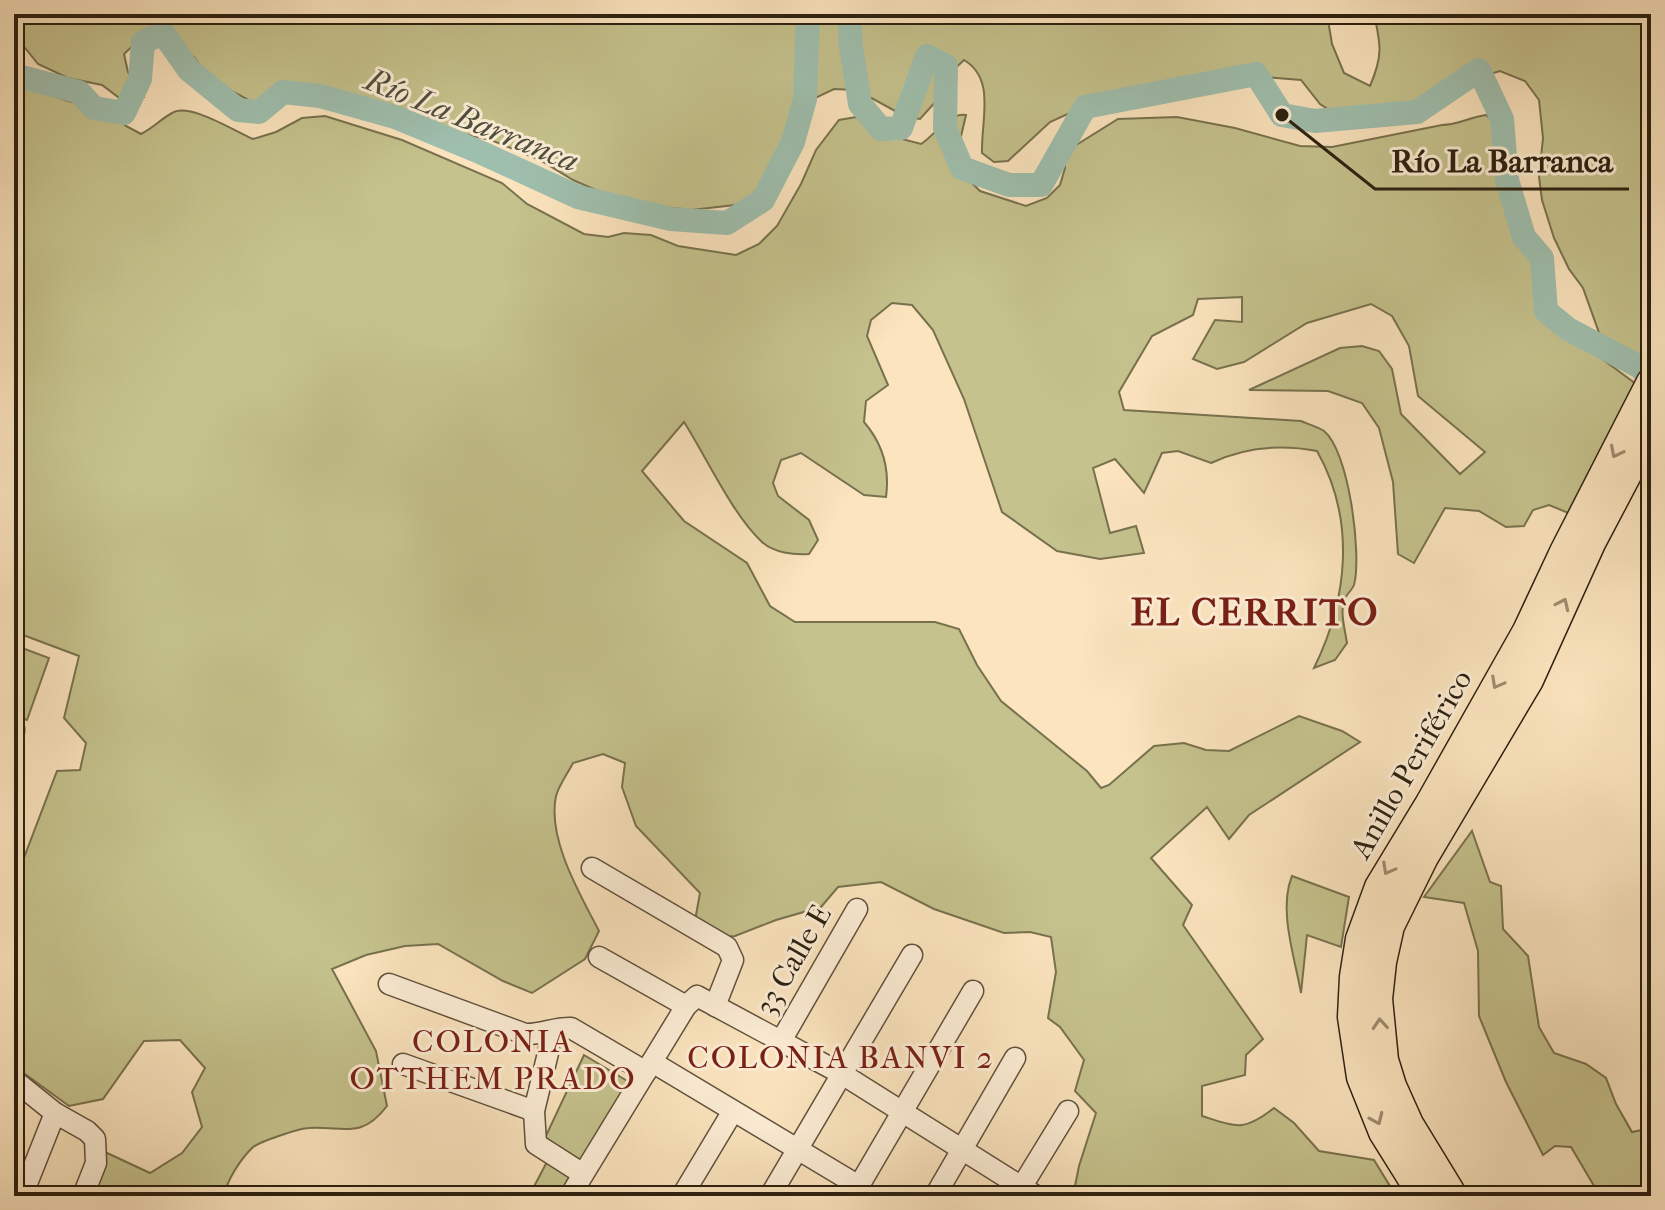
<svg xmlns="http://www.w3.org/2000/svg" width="1665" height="1210" viewBox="0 0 1665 1210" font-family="'IM FELL French Canon',serif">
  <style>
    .green { fill: #c5c28d; stroke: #78714e; stroke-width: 2 }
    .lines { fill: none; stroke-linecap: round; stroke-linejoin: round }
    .river { stroke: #9fbfae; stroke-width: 24 }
    .minor-casing { stroke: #60513c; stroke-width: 23 }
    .highway-casing { stroke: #2c2010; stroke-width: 31 }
    .minor { stroke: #fcedd5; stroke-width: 20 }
    .highway { stroke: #fbe4be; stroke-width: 28 }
    .oneway { stroke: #9e8c70 }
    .labels { text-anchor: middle; stroke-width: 6; stroke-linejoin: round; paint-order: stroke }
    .street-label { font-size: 30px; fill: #2c2010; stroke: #fcedd5 }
    .water-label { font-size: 32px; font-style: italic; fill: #4e503f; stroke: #fcedd5 }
    .neighbourhood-label { font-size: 32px; letter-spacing: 2px; fill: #7a1f14; stroke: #fcedd5 }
    .district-label { font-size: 38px; font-weight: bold; letter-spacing: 2px; fill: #7a1f14; stroke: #fcedd5 }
    .leader { fill: none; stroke: #2c2010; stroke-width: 3 }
    .callout-dot { fill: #2c2010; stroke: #fcedd5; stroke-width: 3 }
    .callout-label { font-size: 32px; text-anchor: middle; font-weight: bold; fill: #2c2010; stroke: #fcedd5; stroke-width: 6; stroke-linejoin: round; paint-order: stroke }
  </style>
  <rect width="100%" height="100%" fill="#fbe4be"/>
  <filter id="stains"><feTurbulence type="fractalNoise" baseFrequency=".0025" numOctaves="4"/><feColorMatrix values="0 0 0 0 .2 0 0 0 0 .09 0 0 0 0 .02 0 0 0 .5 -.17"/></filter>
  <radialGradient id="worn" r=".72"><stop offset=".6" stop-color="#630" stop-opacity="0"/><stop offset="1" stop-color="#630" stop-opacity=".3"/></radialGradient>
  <g class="green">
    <path d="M14,14H1327L1332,44L1344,73L1370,86C1383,56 1381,45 1374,14H1651V372L1602,341L1583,288L1569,269L1554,238L1542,200L1539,177L1543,138L1539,100L1525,81L1500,71L1463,82L1433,102L1392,108L1368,118L1340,117L1320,104L1301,80L1253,76L1072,112L1050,122L1008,161L994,162L982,153C981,120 996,79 964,60L945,78L939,98L920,119L906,117L857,90L834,89L813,99L778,166L744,204L691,210L623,202L573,180L540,160L491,140L448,131L363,105L351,98L312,89L281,105L256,104L209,79L194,57L160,39L141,38L124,54L128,72L144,97L135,101L118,97L102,85L68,78L38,64L14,34Z"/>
    <path d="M14,83L68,101L107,109L126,126L141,134C153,128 161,119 172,113C189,102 234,131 253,139L276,132L302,118L325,116L402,140L502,183L527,204L584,234L608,237L624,233L651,235L678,246L736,255L759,244L777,226L801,184L816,150L839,120L856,117L891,136L921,144C935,135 949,112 966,115L958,149L963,174L980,191L1026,206L1047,198L1060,185L1065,168V152L1118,119L1177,117L1235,128L1300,146L1332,147L1442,125C1459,125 1469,117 1486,115L1504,130L1513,149L1522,237L1552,316L1567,333L1651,395V449L1571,514L1549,505L1533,510L1524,526L1506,527L1479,511L1445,508L1414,563L1398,554L1393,482L1379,428L1362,403L1328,391L1249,390L1340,348L1362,346L1379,351L1392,369L1401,414L1460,474L1485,452L1418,396L1409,346L1392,316L1371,304L1307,323L1244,362L1217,369L1193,359L1215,320L1242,322V297L1198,299L1193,315L1152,336L1119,392L1124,410L1301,421C1308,424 1318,427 1324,431C1349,451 1362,555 1354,585C1352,590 1346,595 1344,600C1340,613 1345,630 1347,643L1335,660L1314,668C1348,599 1356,520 1317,451C1280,444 1245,447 1211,463L1178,451L1162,453L1144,493L1115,459L1093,468L1110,533L1136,526L1144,553L1100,559L1057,551L1002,512L964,399L933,330L912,305L892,303L871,320L867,336L888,385L866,401L864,422C883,444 890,468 886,497L864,495L801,453L781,460L773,483L778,496L809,520L818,540L809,554C794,555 774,553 762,542C732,514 707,458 684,422L642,471L684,521L747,563L770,606L795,622H935L959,629L977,665L1001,701L1087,771L1101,788L1109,785L1154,746L1184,743L1206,750L1229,751L1299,716L1342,731L1360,742L1249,815L1229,839L1207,807L1151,858L1192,905L1183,925L1263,1039L1246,1055L1245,1075L1202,1086V1116C1237,1127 1244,1132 1274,1108L1294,1123L1319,1151L1374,1160L1396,1196H1073L1079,1166L1096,1113L1075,1091L1084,1060L1060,1027L1048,1018L1056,972L1051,937L1030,932L1004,933L934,909L881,882L838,887L821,907L776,920L735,936L705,939L694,926L700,893L636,826L622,787L625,763L603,754L573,763C568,773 559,785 556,796C547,839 580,894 599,931L585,959L532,993L503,981L438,944L405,946L366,955L332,969L376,1051L387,1106C361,1140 344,1126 309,1128C300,1128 258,1142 252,1148C240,1160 227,1180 224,1196H91L105,1152L150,1173L182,1153L202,1127L192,1092L205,1068L180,1040L144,1041L103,1099L69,1106L14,1066V884L57,771L80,770L86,743L64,718L79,656L15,632L14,633Z"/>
    <path d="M14,645L49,658L27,720L14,715Z"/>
    <path d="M1472,831L1490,882L1501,886L1503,929L1528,956L1539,1027L1554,1053L1586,1064L1606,1078L1616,1104L1632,1132L1651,1128V1196H1600L1571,1147L1555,1146L1543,1155L1506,1082L1479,1016L1478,951L1464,903L1424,897Z"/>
    <path d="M1292,876L1349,897L1341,947L1307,935L1301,993C1295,958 1278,910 1292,876Z"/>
    <path d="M584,1055L629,1082L581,1164L543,1142Z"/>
    <path d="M549,1158L576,1176L563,1196H529Z"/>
  </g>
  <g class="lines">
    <g class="river">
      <path d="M849,14L851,47L860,104L881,129L901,128L927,56L946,66L945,128L962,168L1009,185H1041L1085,107L1256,74L1282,115L1315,121L1417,112L1479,70L1502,119L1507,180L1524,237L1542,258L1546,311L1568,329L1640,367L1651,379"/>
      <path d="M14,72L18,76L79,92L94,108L124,113L140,79L143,42L163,33L189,70L238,110L259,112L283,92L320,96L395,117L482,153L578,197L671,219L727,223L763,200L793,142L805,99L808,14"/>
    </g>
    <g class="minor-casing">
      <g id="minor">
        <path d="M14,729V731"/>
        <path d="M592,868L727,947L733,960L715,1006"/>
        <path d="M599,957L686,1006"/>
        <path d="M389,984L525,1034C541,1035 555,1027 571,1028L646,1072"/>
        <path d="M781,1041L857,909"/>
        <path d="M549,1049L534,1111L536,1144L583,1174"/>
        <path d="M652,1062L859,1186"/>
        <path d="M403,1064L534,1111"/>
        <path d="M14,1080L55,1113L87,1131L95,1139L96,1163L83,1196"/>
        <path d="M22,1196L55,1113"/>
        <path d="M570,1196L686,1006L697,996L842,1074L1036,1196"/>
        <path d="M682,1196L733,1111"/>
        <path d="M770,1196L912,955"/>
        <path d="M853,1196L973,991"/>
        <path d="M935,1196L1015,1058"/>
        <path d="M1016,1196L1068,1111"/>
      </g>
    </g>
    <g class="highway-casing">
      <g id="highway">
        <path d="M1423,1196L1383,1132L1361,1077L1352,1017L1354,977L1360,939L1379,887L1430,803L1527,631L1564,552L1651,382"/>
        <path d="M1453,1196L1409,1124L1392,1086L1384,1060L1378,999L1382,962L1390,926L1424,857L1529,680L1591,543L1651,429"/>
      </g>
    </g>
    <use href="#minor" class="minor"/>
    <use href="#highway" class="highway"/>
  </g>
  <defs><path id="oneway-chevron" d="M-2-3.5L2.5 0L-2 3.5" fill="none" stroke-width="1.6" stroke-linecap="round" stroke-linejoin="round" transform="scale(2)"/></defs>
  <g class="oneway">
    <use href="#oneway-chevron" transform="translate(1616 452) rotate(117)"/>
    <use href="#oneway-chevron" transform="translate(1563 604) rotate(-65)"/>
    <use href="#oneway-chevron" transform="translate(1497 683) rotate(119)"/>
    <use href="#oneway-chevron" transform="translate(1388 869) rotate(119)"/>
    <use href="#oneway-chevron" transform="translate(1380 1024) rotate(-94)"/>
    <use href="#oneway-chevron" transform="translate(1377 1119) rotate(66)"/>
  </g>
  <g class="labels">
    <g class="street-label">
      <text transform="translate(1411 764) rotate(-60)" y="10">Anillo Periférico</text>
      <text transform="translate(793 960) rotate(-60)" y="10">33 Calle E</text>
    </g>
    <g class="water-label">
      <text transform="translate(472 120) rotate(22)" y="11">Río La Barranca</text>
    </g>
    <g class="neighbourhood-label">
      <text x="493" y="1052">COLONIA<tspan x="493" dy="37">OTTHEM PRADO</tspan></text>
      <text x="841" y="1068">COLONIA BANVI 2</text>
    </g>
    <g class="district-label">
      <text x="1255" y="625">EL CERRITO</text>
    </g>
  </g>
  <path class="leader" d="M1282 115L1375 189H1629"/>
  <circle class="callout-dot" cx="1282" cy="115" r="8"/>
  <g class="callout-label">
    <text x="1502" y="172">Río La Barranca</text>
  </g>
  <rect width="1665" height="1210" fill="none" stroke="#fbe4be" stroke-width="48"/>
  <rect x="16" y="16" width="1633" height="1178" fill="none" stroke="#2c2010" stroke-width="4"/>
  <rect x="24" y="24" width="1617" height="1162" fill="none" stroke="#2c2010" stroke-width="2"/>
  <rect width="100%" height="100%" filter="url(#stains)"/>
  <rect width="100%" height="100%" fill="url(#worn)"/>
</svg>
